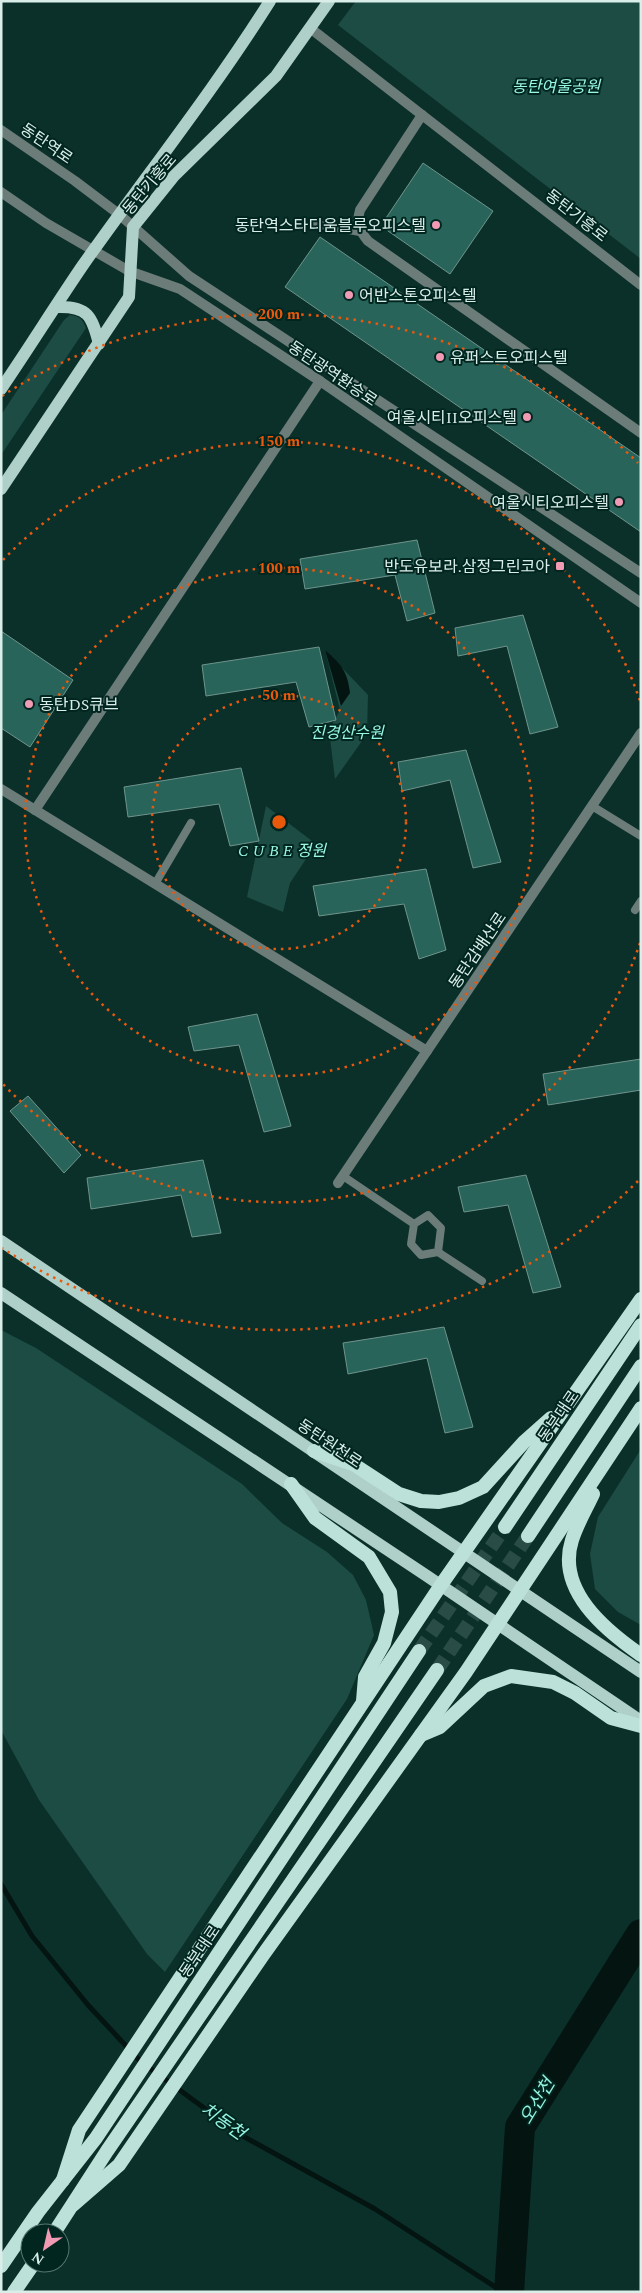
<svg xmlns="http://www.w3.org/2000/svg" width="642" height="2293" viewBox="0 0 642 2293" font-family="Spectral,'Noto Sans KR',serif">
  <style>
    .green { fill: #1c4c44 }
    .water { fill: #031411 }
    .lines { fill: none; stroke-linecap: round; stroke-linejoin: round }
    .stream { stroke: #031411; stroke-width: 5 }
    .river { stroke: #031411; stroke-width: 30 }
    .building { fill: #29645a; stroke: #6e948c }
    .trunk-tunnel { stroke: #2a4c47; stroke-width: 14; stroke-dasharray: 14 7; stroke-linecap: butt }
    .service { stroke: #6c7c79; stroke-width: 8 }
    .minor { stroke: #6c7c79; stroke-width: 10 }
    .tertiary { stroke: #6c7c79; stroke-width: 10 }
    .primary { stroke: #afd0c9; stroke-width: 12 }
    .trunk { stroke: #bce1d8; stroke-width: 14 }
    .ring { fill: none; stroke: #e8590c; stroke-width: 2.5; stroke-dasharray: 2.5 5 }
    .poi-dot { fill: #f09ab4; stroke: #012620; stroke-width: 2 }
    .labels { text-anchor: middle; stroke-width: 4; stroke-linejoin: round; paint-order: stroke }
    .park-label { font-size: 16px; font-style: italic; fill: #99f7e4; stroke: #012620 }
    .street-label { font-size: 16px; fill: #daeee9; stroke: #012620 }
    .poi-label { font-size: 16px; fill: #daeee9; stroke: #012620; text-anchor: end }
    .water-label { font-size: 18px; font-style: italic; fill: #95f3e0; stroke: #012620 }
    .centre { fill: #e8590c; stroke: #012620; stroke-width: 2.5 }
    .ring-label { font-size: 15px; text-anchor: middle; font-weight: bold; fill: #e8590c; stroke: #012620; stroke-width: 4; stroke-linejoin: round; paint-order: stroke }
  </style>
  <rect width="100%" height="100%" fill="#0b302a"/>
  <g class="green">
    <path d="M356,1H641V259L338,25Z"/>
    <path d="M70,315C80,316 82,319 86,328L1,455V415L64,320Z"/>
    <path d="M325,650L368,695L367,734L335,779L329,730L340,710Z"/>
    <path d="M266,806L316,844L290,883L283,912L247,897Z"/>
    <path d="M1,1330L36,1348L242,1484L282,1523L327,1552L353,1575L366,1600L374,1635L347,1699L165,1972L147,1954L39,1800L1,1730Z"/>
    <path d="M641,1449V1625L618,1612L595,1589L590,1554L598,1517Z"/>
  </g>
  <path class="water" d="M325,650C342,665 347,671 350,693L341,706Z"/>
  <g class="lines">
    <path class="stream" d="M1,1884L32,1936L88,2005L140,2061L241,2135L375,2209L503,2292"/>
    <path class="river" d="M509,2292L520,2127L641,1934"/>
  </g>
  <g class="building">
    <path d="M423,163L493,211L450,274L388,231L386,218Z"/>
    <path d="M320,237L641,458V532L285,287Z"/>
    <path d="M417,540L435,613L407,621L395,575L305,589L300,559Z"/>
    <path d="M523,615L558,727L530,734L507,646L458,656L455,628Z"/>
    <path d="M1,631L73,680L30,747L1,728Z"/>
    <path d="M319,647L336,720L309,727L296,682L206,696L202,665Z"/>
    <path d="M466,750L501,862L473,868L450,780L402,791L398,762Z"/>
    <path d="M241,768L259,841L230,846L219,804L128,817L124,787Z"/>
    <path d="M426,869L446,950L419,959L404,904L319,916L313,886Z"/>
    <path d="M257,1014L291,1126L264,1132L239,1045L194,1051L188,1027Z"/>
    <path d="M641,1059V1090L548,1105L543,1074Z"/>
    <path d="M28,1096L81,1155L64,1173L10,1111Z"/>
    <path d="M203,1160L221,1233L192,1237L181,1195L91,1209L87,1178Z"/>
    <path d="M526,1175L561,1287L533,1293L508,1205L464,1212L458,1187Z"/>
    <path d="M444,1327L473,1427L445,1433L427,1358L348,1374L343,1343Z"/>
  </g>
  <g class="lines">
    <g class="trunk-tunnel">
      <path d="M419,1651L505,1527"/>
      <path d="M437,1670L528,1536"/>
    </g>
    <g class="service">
      <path d="M316,224L360,232"/>
      <path d="M592,806L641,836"/>
      <path d="M155,884L191,823"/>
      <path d="M635,910L641,901"/>
      <path d="M343,1176L414,1224L411,1244L421,1255L438,1252L441,1228L428,1215L414,1224"/>
      <path d="M438,1252L482,1281"/>
    </g>
    <g class="minor">
      <path d="M310,28L641,285"/>
      <path d="M422,115L360,210C356,224 359,230 368,241L641,433"/>
      <path d="M1,789L427,1051"/>
      <path d="M35,810L320,381"/>
      <path d="M338,1183L641,733"/>
    </g>
    <g class="tertiary">
      <path d="M1,130L75,181L120,215L189,276L641,573"/>
      <path d="M1,192L46,223L129,271L180,289L320,381L641,603"/>
    </g>
    <g class="primary">
      <path d="M57,307C88,306 92,316 99,344"/>
      <path d="M1,389C29,348 55,306 83,265C145,177 212,93 270,1"/>
      <path d="M1,489L129,297L133,227L174,176L276,76L329,1"/>
      <path d="M1,1241L641,1672"/>
      <path d="M1,1293L427,1576L641,1721"/>
    </g>
    <g class="trunk">
      <path d="M314,1451L353,1464L399,1494L421,1501L439,1502L459,1498L483,1487L524,1442L551,1418"/>
      <path d="M291,1484L315,1518L369,1557L390,1592L392,1612L384,1643L365,1677L363,1701"/>
      <path d="M593,1494C586,1509 577,1524 572,1540C556,1590 605,1630 641,1655"/>
      <path d="M505,1527L641,1325"/>
      <path d="M528,1536L641,1366"/>
      <path d="M421,1735L440,1727L484,1686L511,1676L553,1682L575,1693L611,1718L641,1726"/>
      <path d="M63,2180L79,2130L441,1585L641,1299"/>
      <path d="M73,2205L119,2165L263,1955L466,1672L641,1408"/>
      <path d="M54,2233L107,2151L437,1670"/>
      <path d="M1,2266L38,2212L96,2138L419,1651"/>
      <path d="M14,2292L34,2263"/>
    </g>
  </g>
  <g class="ring">
    <circle cx="279" cy="822" r="127"/>
    <circle cx="279" cy="822" r="254"/>
    <path d="M640 943A381 381 0 0 1 3 1084M3 560A381 381 0 0 1 640 701"/>
    <path d="M638 1181A508 508 0 0 1 2 1248M2 396A508 508 0 0 1 638 463"/>
  </g>
  <g class="poi-dot">
    <circle cx="436" cy="225" r="5"/>
    <circle cx="349" cy="295" r="5"/>
    <circle cx="440" cy="357" r="5"/>
    <circle cx="527" cy="417" r="5"/>
    <circle cx="619" cy="502" r="5"/>
    <rect x="555" y="561" width="10" height="10" rx="2.5"/>
    <circle cx="29" cy="704" r="5"/>
  </g>
  <g class="labels">
    <g class="park-label">
      <text x="556" y="92">동탄여울공원</text>
      <text x="347" y="738">진경산수원</text>
      <text x="282" y="856">C U B E 정원</text>
    </g>
    <g class="street-label">
      <text transform="translate(47 143) rotate(34)" y="6">동탄역로</text>
      <text transform="translate(149 184) rotate(-50)" y="6">동탄기흥로</text>
      <text transform="translate(577 215) rotate(38)" y="6">동탄기흥로</text>
      <text transform="translate(333 373) rotate(34)" y="6">동탄광역환승로</text>
      <text transform="translate(477 950) rotate(-56)" y="6">동탄감배산로</text>
      <text transform="translate(558 1416) rotate(-56)" y="6">동부대로</text>
      <text transform="translate(330 1443) rotate(34)" y="6">동탄원천로</text>
      <text transform="translate(199 1951) rotate(-56)" y="6">동부대로</text>
    </g>
    <g class="poi-label">
      <text x="426" y="231">동탄역스타디움블루오피스텔</text>
      <text x="359" y="301" text-anchor="start">어반스톤오피스텔</text>
      <text x="450" y="363" text-anchor="start">유퍼스트오피스텔</text>
      <text x="517" y="423">여울시티II오피스텔</text>
      <text x="609" y="508">여울시티오피스텔</text>
      <text x="550" y="572">반도유보라.삼정그린코아</text>
      <text x="39" y="710" text-anchor="start">동탄DS큐브</text>
    </g>
    <g class="water-label">
      <text transform="translate(537 2101) rotate(-59)" y="6">오산천</text>
      <text transform="translate(223 2121) rotate(35)" y="6">치동천</text>
    </g>
  </g>
  <circle cx="279" cy="822" r="8" class="centre"/>
  <g class="ring-label">
    <text x="279" y="319">200 m</text>
    <text x="279" y="446">150 m</text>
    <text x="279" y="573">100 m</text>
    <text x="279" y="700">50 m</text>
  </g>
  <rect width="642" height="2293" fill="none" stroke="#daeee9" stroke-width="5"/>
  <g transform="translate(45 2248) rotate(214)"><circle r="24" fill="#012620" stroke="#587670"/>
  <path d="M0-4L9 19L0 12L-9 19Z" fill="#f09ab4"/>
  <text y="-8" font-size="14" font-weight="bold" text-anchor="middle" fill="#daeee9">N</text>
  </g>
</svg>
